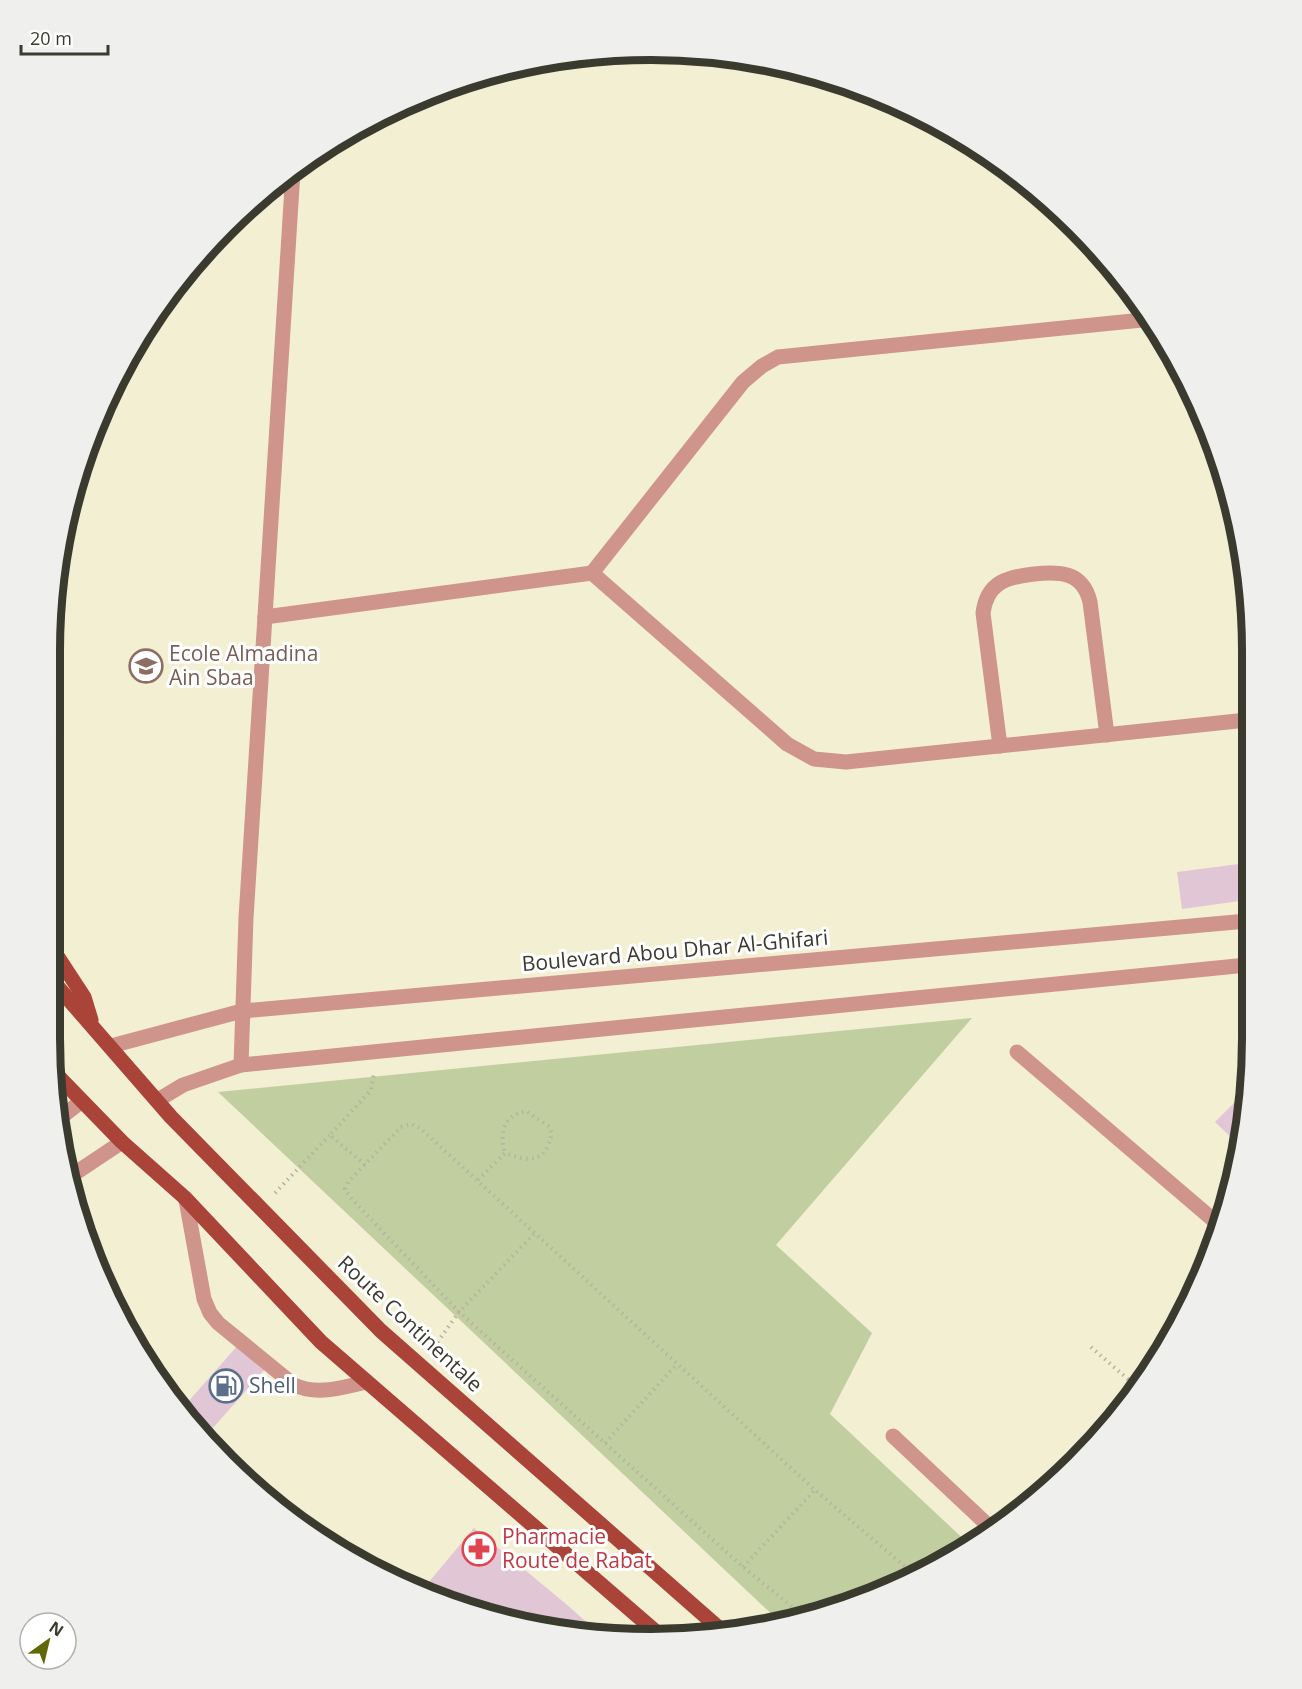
<svg xmlns="http://www.w3.org/2000/svg" width="1302" height="1689" viewBox="0 0 1302 1689" font-family="'Open Sans',sans-serif">
  <style>
    .green { fill: #c1cfa0 }
    .building { fill: #e1c6d6 }
    .lines { fill: none; stroke-linecap: round; stroke-linejoin: round }
    .path { stroke: #b7b49e; stroke-width: 4; stroke-dasharray: 1.5 4.5; stroke-linecap: butt }
    .minor { stroke: #cf948b; stroke-width: 15 }
    .major { stroke: #ab4438; stroke-width: 15 }
    .labels { text-anchor: middle; stroke-width: 6; stroke-linejoin: round; paint-order: stroke }
    .education-label { font-size: 21px; fill: #785e54; stroke: #fff; text-anchor: start }
    .street-label { font-size: 21px; fill: #3b3a2f; stroke: #fff }
    .service-label { font-size: 21px; fill: #4e5e75; stroke: #fff; text-anchor: start }
    .health-label { font-size: 21px; fill: #be3a42; stroke: #fff; text-anchor: start }
    .rim { fill: none; stroke: #3b3a2f; stroke-width: 8 }
  </style>
  <rect width="100%" height="100%" fill="#f3efd3"/>
  <path class="green" d="M972,1018L776,1245L872,1333L830,1414L971,1546C910,1579 850,1613 780,1622L218,1092Z"/>
  <g class="building">
    <path d="M1247,863V900L1182,909L1177,872Z"/>
    <path d="M1247,1090V1117L1240,1146L1215,1122Z"/>
    <path d="M239,1344L266,1368L213,1428L186,1404Z"/>
    <path d="M474,1528L566,1604L599,1633L496,1619L423,1589Z"/>
  </g>
  <g class="lines">
    <g class="path">
      <path d="M365,1165L330,1135L371,1090L374,1073"/>
      <path d="M478,1180L505,1153C530,1162 545,1164 552,1133L548,1126L526,1111C503,1116 499,1132 505,1153"/>
      <path d="M275,1193L330,1135"/>
      <path d="M534,1234L459,1312L350,1197L345,1189L349,1181L401,1127L411,1124L420,1128L815,1490L915,1575"/>
      <path d="M434,1347L459,1312L743,1567L807,1619"/>
      <path d="M1091,1347L1138,1388"/>
      <path d="M605,1443L677,1364"/>
      <path d="M743,1567L815,1490"/>
    </g>
    <g class="minor">
      <path d="M592,573L787,744L814,759L846,762L1247,720"/>
      <path d="M265,617L592,573L743,382L762,366L778,357L1152,319"/>
      <path d="M1000,746L983,613C987,582 1007,577 1034,574C1060,571 1083,572 1090,602L1107,735"/>
      <path d="M111,1046L242,1011L1247,921"/>
      <path d="M1017,1052L1218,1224"/>
      <path d="M241,1065L246,918L293,171"/>
      <path d="M158,1100L183,1085L241,1065L1247,965"/>
      <path d="M60,1118L82,1101"/>
      <path d="M68,1178L122,1142"/>
      <path d="M186,1200L204,1299L210,1313L218,1323L294,1385C319,1396 342,1387 367,1382"/>
      <path d="M893,1436L994,1531"/>
    </g>
    <g class="major">
      <path d="M50,945L84,997L91,1020"/>
      <path d="M50,978L171,1117L381,1331L721,1630"/>
      <path d="M54,1072L122,1142L184,1197L321,1342L663,1638"/>
    </g>
  </g>
  <defs>
    <g id="school-ring" transform="scale(1.725)"><circle r="9.5" fill="#fff" stroke="#8d6e63" stroke-width="1.5"/><path d="M0-5L7-2L0 1L-7-2ZM-4 1L0 2.5L4 1V4Q0 6-4 4Z" fill="#8d6e63"/></g>
    <g id="fuel-ring" transform="scale(1.725)"><circle r="9.5" fill="#fff" stroke="#5c6f8a" stroke-width="1.5"/><path d="M-5.5-6h7V0h2V4h1.3V-2.5L3-4.5l.8-.8L6-3V5H2.5V1h-1V6h-7ZM-4.2-4.7v3.2H.2V-4.7Z" fill="#5c6f8a"/></g>
    <g id="pharmacy-ring" transform="scale(1.725)"><circle r="9.5" fill="#fff" stroke="#e0444e" stroke-width="1.5"/><path d="M-2-6h4v4h4v4h-4v4h-4v-4h-4v-4h4Z" fill="#e0444e"/></g>
  </defs>
  <g fill-rule="evenodd">
    <use href="#school-ring" x="146" y="666"/>
    <use href="#fuel-ring" x="226" y="1386"/>
    <use href="#pharmacy-ring" x="479" y="1549"/>
  </g>
  <g class="labels">
    <g class="education-label">
      <text x="169" y="661">Ecole Almadina<tspan x="169" dy="24">Ain Sbaa</tspan></text>
    </g>
    <g class="street-label">
      <text transform="translate(675 951) rotate(-5)" y="7">Boulevard Abou Dhar Al-Ghifari</text>
      <text transform="translate(410 1324) rotate(43)" y="7">Route Continentale</text>
    </g>
    <g class="service-label">
      <text x="249" y="1393">Shell</text>
    </g>
    <g class="health-label">
      <text x="502" y="1544">Pharmacie<tspan x="502" dy="24">Route de Rabat</tspan></text>
    </g>
  </g>
  <path d="M0 0H1302V1689H0ZM651 60H651A591 591 0 0 1 1242 651V1038A591 591 0 0 1 651 1629H651A591 591 0 0 1 60 1038V651A591 591 0 0 1 651 60Z" fill="#efefee" fill-rule="evenodd"/>
  <path class="rim" d="M651 60H651A591 591 0 0 1 1242 651V1038A591 591 0 0 1 651 1629H651A591 591 0 0 1 60 1038V651A591 591 0 0 1 651 60Z"/>
  <g transform="translate(48 1641) rotate(34)"><circle r="28" fill="#ffffff" stroke="#b1b0ac" stroke-width="1.5"/>
  <path d="M0-4.5L10 22L0 15L-10 22Z" fill="#616809"/>
  <text y="-9" font-size="16" font-weight="bold" text-anchor="middle" fill="#3b3a2f">N</text>
  </g>
  <path d="M21 45v9h87v-9" fill="none" stroke="#3b3a2f" stroke-width="3"/>
  <text x="30" y="45" font-size="18" fill="#3b3a2f" stroke="#ffffff" stroke-width="4.5" paint-order="stroke">20 m</text>
</svg>
